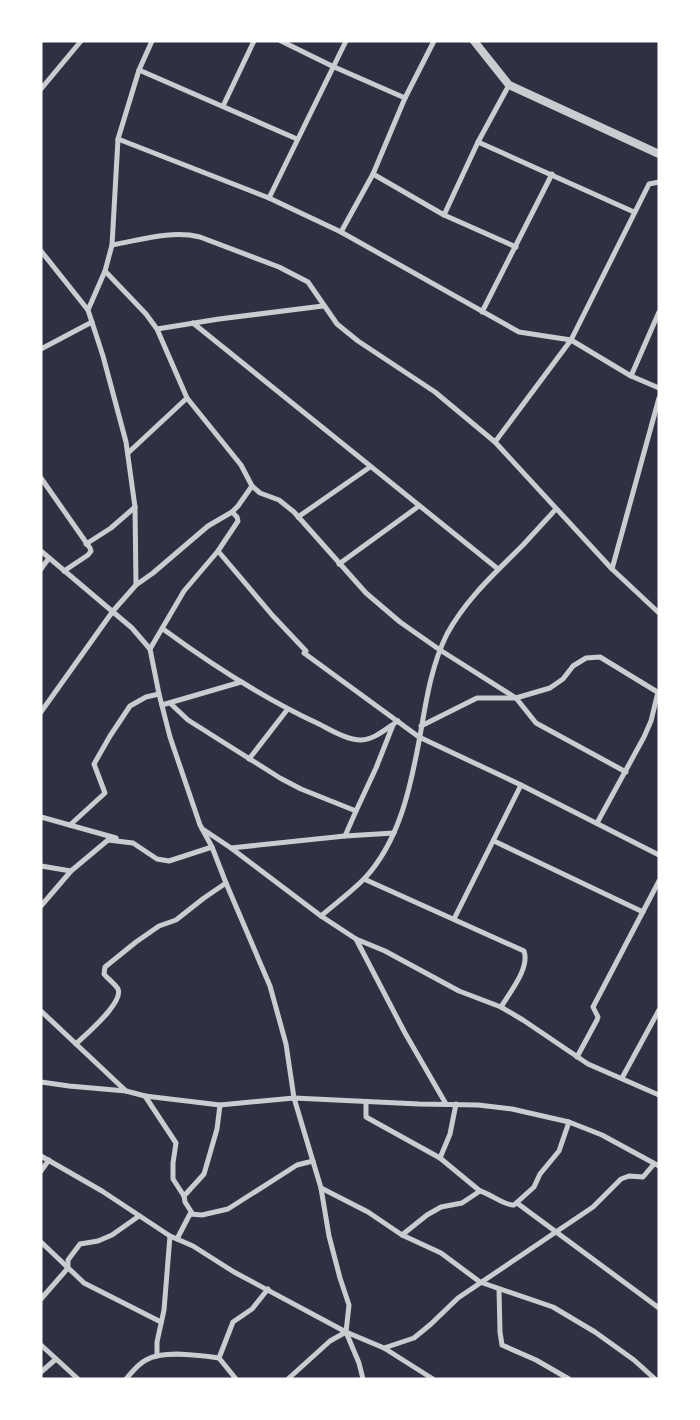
<svg xmlns="http://www.w3.org/2000/svg" width="700" height="1420" viewBox="0 0 700 1420" font-family="'IBM Plex Sans',sans-serif">
  <style>
    .lines { fill: none; stroke-linecap: round; stroke-linejoin: round }
    .minor { stroke: #caccd0; stroke-width: 5 }
    .tertiary { stroke: #caccd0; stroke-width: 8 }
  </style>
  <rect width="100%" height="100%" fill="#2d3142"/>
  <g class="lines">
    <g class="minor">
      <path d="M281,41L332,66L405,98"/>
      <path d="M139,70L297,139"/>
      <path d="M41,89L81,41"/>
      <path d="M223,106L254,41"/>
      <path d="M118,139L269,198L341,232L519,332L571,340L631,376L659,388"/>
      <path d="M478,142L634,212"/>
      <path d="M373,174L444,215L516,247"/>
      <path d="M269,198L346,41"/>
      <path d="M444,215L478,142L509,85"/>
      <path d="M341,232L373,174L405,98L434,41"/>
      <path d="M112,245C141,240 171,230 200,237L279,267L308,282L337,324L358,341L435,392L495,442L612,569L659,613"/>
      <path d="M41,251L88,310"/>
      <path d="M105,271L146,314L157,329L187,398L241,465L252,486L260,493L279,500L294,512L366,593L400,622L440,650L516,698L536,723L626,772"/>
      <path d="M482,312L552,174"/>
      <path d="M193,323L498,569"/>
      <path d="M157,329L219,319L323,306"/>
      <path d="M41,349L92,322"/>
      <path d="M631,376L659,312"/>
      <path d="M495,442L571,340L649,184L659,182"/>
      <path d="M128,453L187,398"/>
      <path d="M41,478L90,548L91,551L88,555L64,571"/>
      <path d="M298,517L370,467"/>
      <path d="M86,544L111,528L135,507"/>
      <path d="M41,551L132,628L150,649L159,694L170,737L200,825L212,847L226,883L270,986L286,1044L294,1098L321,1188L329,1236L340,1278L349,1305L346,1332L359,1363L363,1379"/>
      <path d="M218,551L273,616L306,651L304,653L419,737L521,785L659,855"/>
      <path d="M339,564L419,506"/>
      <path d="M41,569L49,558"/>
      <path d="M612,569L659,398"/>
      <path d="M136,585L153,573L208,526L232,512L238,506L252,486"/>
      <path d="M163,629C212,665 263,698 319,724C331,730 347,740 361,740C374,740 387,728 398,721"/>
      <path d="M150,649L184,591L218,551L238,521L237,517L232,512"/>
      <path d="M171,704L188,720L280,778L301,789L356,811L345,836"/>
      <path d="M162,705L241,682"/>
      <path d="M41,712L113,611L136,585L135,507L126,442L103,356L88,310L105,271L112,245L118,139L139,70L152,41"/>
      <path d="M421,726L477,698H516L550,688L563,679L573,666L586,658L600,657L659,693"/>
      <path d="M249,759L287,710"/>
      <path d="M356,811L376,768L393,725"/>
      <path d="M41,817L116,838"/>
      <path d="M597,823L644,737L651,721L658,692"/>
      <path d="M70,825L105,793L94,764L110,736L130,706L146,697L159,694"/>
      <path d="M204,830L231,848L321,916L356,939L385,951L459,991L501,1007L523,1020L588,1064L659,1095"/>
      <path d="M494,841L643,912"/>
      <path d="M231,848L345,836L394,833"/>
      <path d="M41,866L71,871"/>
      <path d="M364,879L524,951C530,968 510,992 501,1007"/>
      <path d="M41,906L71,871L108,840L133,843L157,859L169,861L212,847"/>
      <path d="M321,916C335,904 351,892 364,879C400,841 411,785 420,736C426,702 431,666 447,634C466,599 495,573 523,545C534,533 545,521 556,509"/>
      <path d="M454,919L521,785"/>
      <path d="M356,939L405,1033L446,1104"/>
      <path d="M41,1011L126,1091"/>
      <path d="M76,1044C85,1035 124,1003 118,989C115,984 107,978 104,974L105,967L136,942L159,926L176,920L204,898L226,883"/>
      <path d="M577,1057L597,1020L598,1017L593,1007L659,881"/>
      <path d="M622,1078L659,1010"/>
      <path d="M41,1082L69,1086L126,1091L145,1096L220,1105L294,1098L419,1104L478,1105L512,1109L569,1122L602,1135L659,1166"/>
      <path d="M145,1096L176,1143L173,1163V1179L184,1196"/>
      <path d="M366,1102V1117L440,1158L480,1191"/>
      <path d="M41,1156L102,1191L170,1236L193,1246L234,1272L346,1332L384,1348L433,1379"/>
      <path d="M440,1158L450,1134L456,1104"/>
      <path d="M41,1171L49,1160"/>
      <path d="M321,1188L368,1212L402,1235L441,1253L480,1282L553,1307L595,1332L634,1360L655,1379"/>
      <path d="M517,1203L659,1308"/>
      <path d="M192,1213L185,1202L184,1196L204,1174L217,1129L220,1105"/>
      <path d="M402,1235L427,1215L441,1207L462,1203L480,1191C491,1194 505,1206 514,1205L534,1187L540,1174L559,1151L569,1122"/>
      <path d="M177,1239L190,1214L202,1215L228,1209L297,1165L313,1161"/>
      <path d="M41,1242L84,1283L161,1322"/>
      <path d="M499,1289L500,1332L502,1345L536,1360L569,1379"/>
      <path d="M41,1299L68,1268V1260L80,1244L98,1241L112,1235L139,1216"/>
      <path d="M41,1345L78,1379"/>
      <path d="M384,1348L414,1338L431,1324L458,1298L593,1207L621,1179L629,1176L643,1177L654,1164"/>
      <path d="M157,1356V1342L164,1310L170,1236"/>
      <path d="M219,1358L233,1322L252,1309L268,1289"/>
      <path d="M41,1372L56,1359"/>
      <path d="M126,1379C132,1372 138,1364 146,1360C163,1350 199,1355 219,1358L236,1379"/>
      <path d="M288,1379L330,1341L346,1332"/>
    </g>
    <path class="tertiary" d="M474,41L509,85L659,154"/>
  </g>
  <rect width="700" height="1420" fill="none" stroke="#ffffff" stroke-width="85"/>
</svg>
